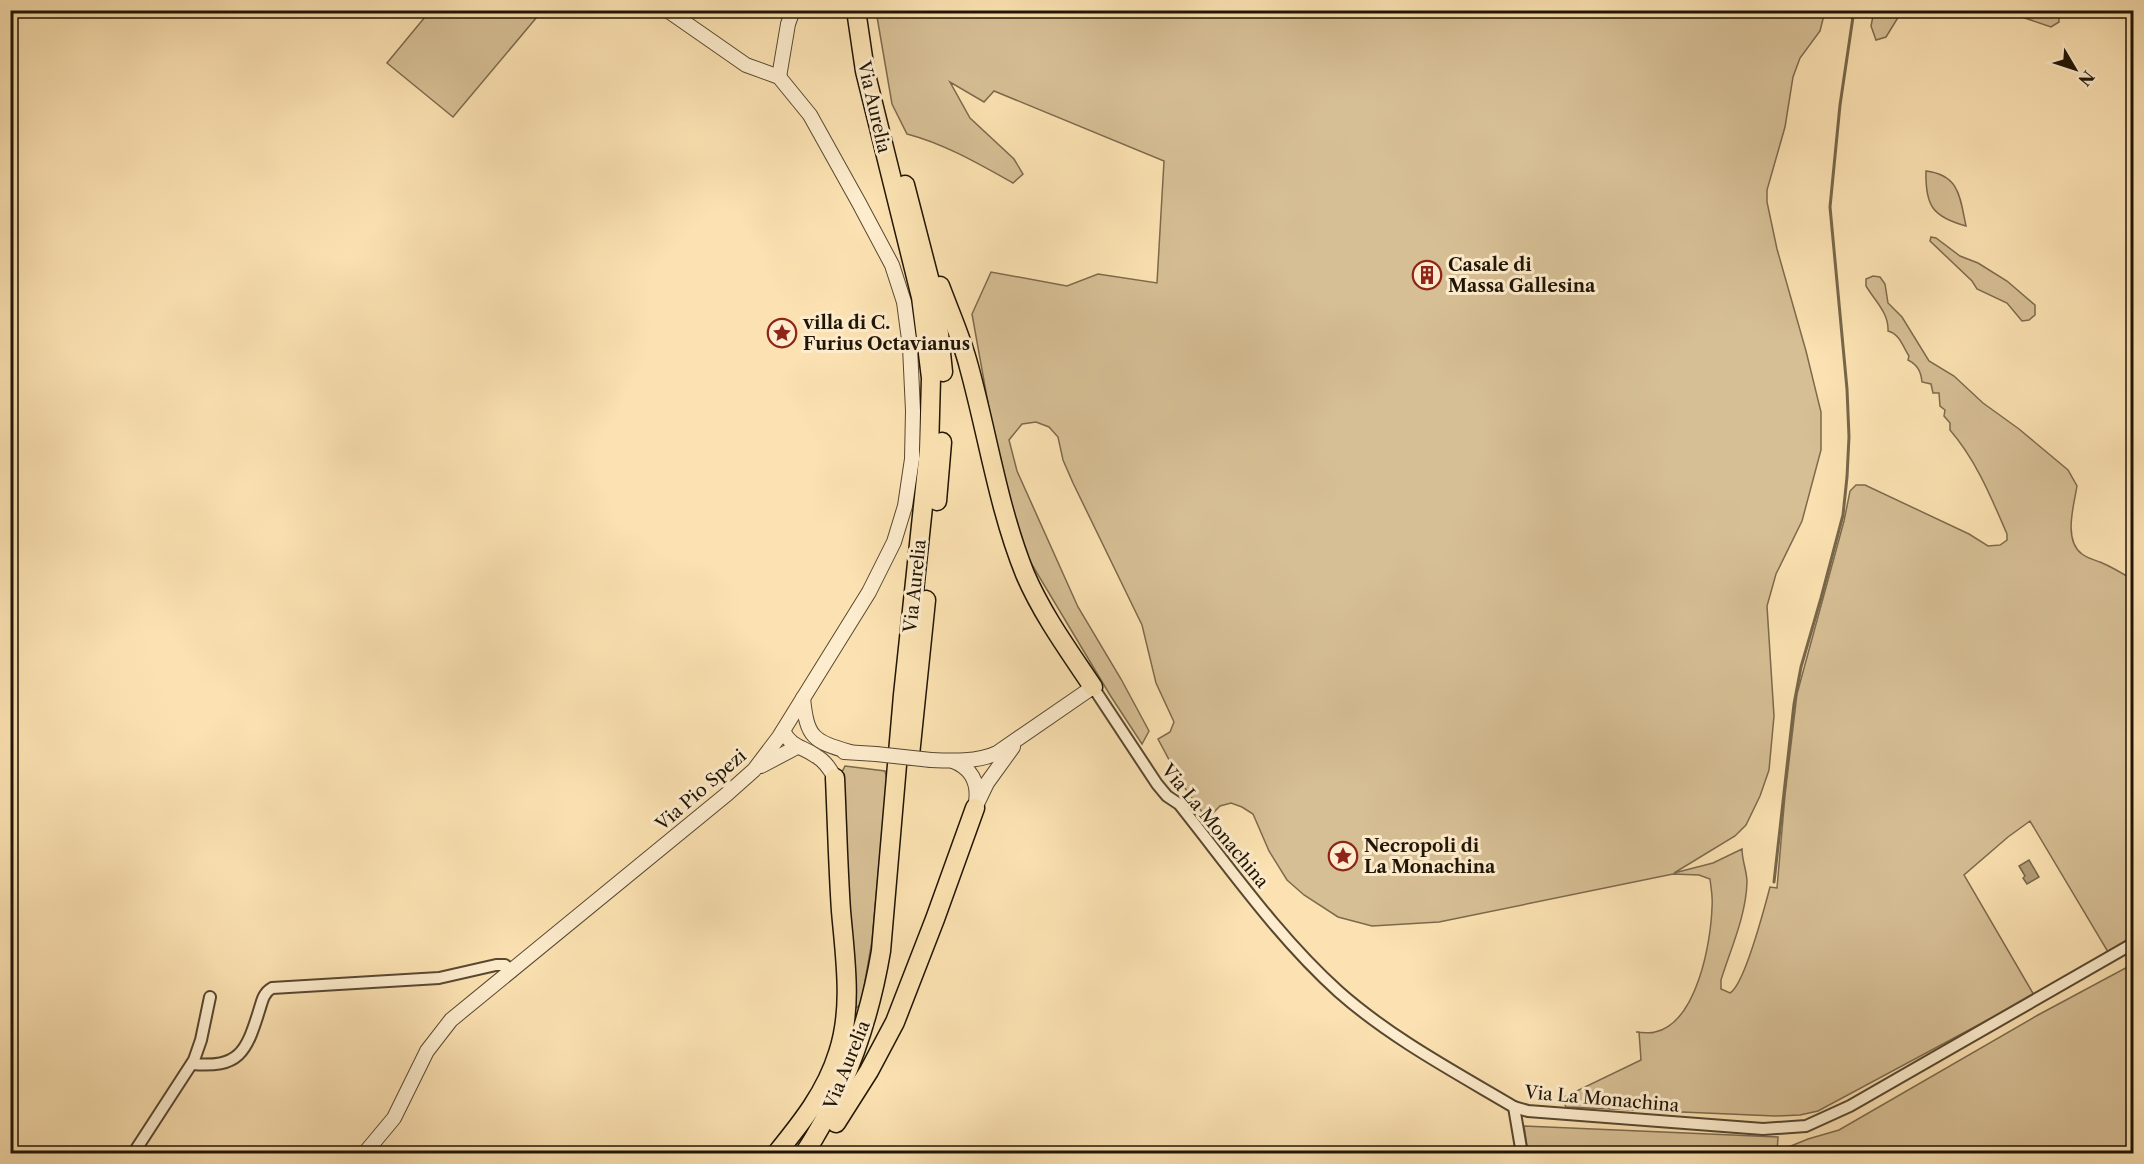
<svg xmlns="http://www.w3.org/2000/svg" width="2144" height="1164" viewBox="0 0 2144 1164" font-family="'Libre Caslon Text',serif">
  <style>
    .green { fill: #d7bf95; stroke: #7c6a4d; stroke-width: 1.5 }
    .water { fill: #b19c77; stroke: #776649; stroke-width: 1.5 }
    .lines { fill: none; stroke-linecap: round; stroke-linejoin: round }
    .stream { stroke: #776649; stroke-width: 3 }
    .minor-casing { stroke: #574830; stroke-width: 14 }
    .tertiary-casing { stroke: #574830; stroke-width: 16 }
    .trunk-casing { stroke: #201505; stroke-width: 21 }
    .minor { stroke: #fdeccd; stroke-width: 10 }
    .tertiary { stroke: #fdeccd; stroke-width: 14 }
    .trunk { stroke: #fce2b2; stroke-width: 18 }
    .tertiary-bridge-casing { stroke: #574830; stroke-width: 16; stroke-linecap: butt }
    .tertiary-bridge { stroke: #fdeccd; stroke-width: 14 }
    .labels { text-anchor: middle; stroke-width: 6; stroke-linejoin: round; paint-order: stroke }
    .street-label { font-size: 18px; fill: #201505; stroke: #fdeccd }
    .poi-label { font-size: 18px; font-weight: bold; fill: #201505; stroke: #fdeccd; text-anchor: start }
  </style>
  <rect width="100%" height="100%" fill="#fce2b2"/>
  <filter id="stains"><feTurbulence type="fractalNoise" baseFrequency=".00333" numOctaves="4"/><feColorMatrix values="0 0 0 0 .2 0 0 0 0 .09 0 0 0 0 .02 0 0 0 .5 -.17"/></filter>
  <radialGradient id="worn" r=".72"><stop offset=".6" stop-color="#630" stop-opacity="0"/><stop offset="1" stop-color="#630" stop-opacity=".3"/></radialGradient>
  <g class="green">
    <path d="M430,11V10L542,11L453,117L387,63Z"/>
    <path d="M876,11H1825L1820,31L1800,58L1793,77L1785,127L1767,190V202L1777,249L1806,351L1821,412V450L1802,521L1776,574L1767,606L1774,716L1769,770L1760,796L1746,825L1735,836L1674,873L1713,863L1742,849C1742,861 1747,871 1747,882C1746,916 1731,948 1721,980V989L1730,993C1744,985 1765,906 1770,887L1777,888L1785,795L1797,694L1844,521L1850,491L1856,485H1865L1969,534L1988,546L2000,545L2007,540V534C1991,497 1976,460 1950,430V423L1944,416L1945,410L1940,406L1939,393H1933L1931,384L1922,382C1921,372 1918,365 1908,360L1909,356C1903,347 1900,334 1888,331C1889,313 1875,301 1866,286V279L1873,276L1880,277L1885,284L1888,303L1902,317L1929,361L1954,376L1983,403L2019,429L2068,470L2077,486C2074,505 2063,540 2082,554C2087,558 2094,560 2100,562C2112,567 2122,573 2133,580V936L2108,952L2030,821L2008,837L1964,875L2034,995L1818,1111L1800,1115L1775,1116L1566,1107L1562,1098L1641,1060L1639,1032H1636C1642,1032 1649,1034 1655,1032C1697,1023 1711,942 1712,907C1713,898 1711,888 1710,879L1699,875L1673,874L1439,922L1372,926L1338,917L1304,895L1287,880L1269,851L1253,814L1242,807L1231,803L1220,806L1207,819L1182,784L1158,739L1170,732L1174,722L1156,683L1142,625L1073,483L1063,460L1058,437L1049,427L1036,422L1022,424L1009,440L1017,471L1078,607L1121,679L1149,731L1142,744L1110,695L1022,548L998,459L972,314L991,272L1067,286L1098,274L1157,283L1164,161L994,91L984,102L950,82L970,118L1014,159L1023,174L1013,183C979,164 945,144 907,134L892,104Z"/>
    <path d="M1874,11H1902L1886,37L1876,40L1871,26Z"/>
    <path d="M2014,11H2059V22L2051,27L2019,16Z"/>
    <path d="M1926,171C1960,175 1960,198 1966,226C1933,217 1925,206 1926,171Z"/>
    <path d="M1931,237L1936,238L1960,256L1978,263L2007,281L2035,305V315L2029,320L2022,321L2007,303L1977,289L1972,281L1930,241Z"/>
    <path d="M845,766L885,771L887,779L872,941L861,1004L856,1008L851,1004L842,772Z"/>
    <path d="M2133,964V1153H1781V1150L1808,1139L1839,1130L2038,1015Z"/>
    <path d="M1524,1126L1778,1137L1777,1153L1528,1154Z"/>
  </g>
  <path class="water" d="M2029,860L2039,877L2027,884L2023,878L2025,876L2019,866Z"/>
  <g class="lines">
    <path class="stream" d="M1774,882L1794,704L1801,667L1821,598L1843,515L1847,477L1849,437L1847,389L1830,207L1840,105L1854,10"/>
    <g class="minor-casing">
      <g id="minor">
        <path d="M1093,687L1157,784L1167,796L1179,804C1230,868 1278,937 1339,992C1391,1038 1455,1072 1514,1107L1528,1111L1763,1129L1806,1126L1850,1106L2134,943"/>
        <path d="M192,1064C239,1068 246,1053 259,1011C262,1002 263,993 272,988L439,978L496,965H505L512,971"/>
        <path d="M1514,1107L1522,1154"/>
        <path d="M133,1154L194,1060L201,1040L210,997"/>
      </g>
    </g>
    <g class="tertiary-casing">
      <g id="tertiary">
        <path d="M779,77L788,24L793,10"/>
        <path d="M803,698C807,738 813,741 850,752"/>
        <path d="M783,731C792,748 802,746 816,756C825,761 830,769 835,778"/>
        <path d="M844,752L876,754"/>
        <path d="M931,760C952,761 978,762 997,753L1093,687"/>
        <path d="M953,761C971,768 979,782 976,802"/>
        <path d="M761,766L797,747"/>
        <path d="M975,808L987,783L1013,747"/>
        <path d="M364,1154L394,1118L427,1051L451,1020L727,794L754,770L779,737L869,592L894,542L905,506L912,459L913,411L910,347L904,302L892,265L859,203L810,115L779,77L746,65L667,10"/>
      </g>
    </g>
    <g class="trunk-casing">
      <g id="trunk">
        <path d="M905,185L936,305L943,372"/>
        <path d="M940,286C950,313 962,339 969,367C988,436 998,507 1025,574C1042,614 1069,651 1093,687"/>
        <path d="M937,501L942,442"/>
        <path d="M910,755L926,600"/>
        <path d="M836,1123L869,1071L895,1022L935,919L975,808"/>
        <path d="M776,1154C802,1122 826,1092 838,1053C853,1008 845,957 841,911C838,866 837,822 835,778"/>
        <path d="M804,1154C844,1093 869,1022 881,951L903,695L929,450L931,378L921,297L865,71L856,10"/>
      </g>
    </g>
    <use href="#minor" class="minor"/>
    <use href="#tertiary" class="tertiary"/>
    <use href="#trunk" class="trunk"/>
    <g class="tertiary-bridge-casing">
      <path id="tertiary-bridge" d="M876,754L931,760"/>
    </g>
    <use href="#tertiary-bridge" class="tertiary-bridge"/>
  </g>
  <defs>
    <g id="building-ring" transform="scale(1.5)"><circle r="9.5" fill="#fdeccd" stroke="#8f2418" stroke-width="1.5"/><path d="M-4-6H4V6H1V3H-1V6H-4ZM-2.5-4.3h1.7v1.8h-1.7ZM.8-4.3h1.7v1.8H.8ZM-2.5-1h1.7V.8h-1.7ZM.8-1h1.7V.8H.8Z" fill="#8f2418"/></g>
    <g id="sight-ring" transform="scale(1.5)"><circle r="9.5" fill="#fdeccd" stroke="#8f2418" stroke-width="1.5"/><path d="M0-6L1.8-2.2L6-1.7L2.9 1.2L3.7 5.4L0 3.3L-3.7 5.4L-2.9 1.2L-6-1.7L-1.8-2.2Z" fill="#8f2418"/></g>
  </defs>
  <g fill-rule="evenodd">
    <use href="#building-ring" x="1427" y="275"/>
    <use href="#sight-ring" x="782" y="333"/>
    <use href="#sight-ring" x="1343" y="856"/>
  </g>
  <g class="labels">
    <g class="street-label">
      <text transform="translate(874 107) rotate(77)" y="6">Via Aurelia</text>
      <text transform="translate(915 586) rotate(-84)" y="6">Via Aurelia</text>
      <text transform="translate(701 790) rotate(-41)" y="6">Via Pio Spezi</text>
      <text transform="translate(1215 826) rotate(50)" y="6">Via La Monachina</text>
      <text transform="translate(847 1065) rotate(-68)" y="6">Via Aurelia</text>
      <text transform="translate(1602 1099) rotate(5)" y="6">Via La Monachina</text>
    </g>
    <g class="poi-label">
      <text x="1448" y="271">Casale di<tspan x="1448" dy="21">Massa Gallesina</tspan></text>
      <text x="803" y="329">villa di C.<tspan x="803" dy="21">Furius Octavianus</tspan></text>
      <text x="1364" y="852">Necropoli di<tspan x="1364" dy="21">La Monachina</tspan></text>
    </g>
  </g>
  <rect width="2144" height="1164" fill="none" stroke="#fce2b2" stroke-width="36"/>
  <rect x="12" y="12" width="2120" height="1140" fill="none" stroke="#201505" stroke-width="3"/>
  <rect x="18" y="18" width="2108" height="1128" fill="none" stroke="#201505" stroke-width="1.5"/>
  <g transform="translate(2075 69) rotate(129)" stroke="#fdeccd" stroke-width="4.5" paint-order="stroke">
  <path d="M0-4.5L10 22L0 15L-10 22Z" fill="#201505"/>
  <text y="-9" font-size="16" font-weight="bold" text-anchor="middle" fill="#201505">N</text>
  </g>
  <rect width="100%" height="100%" filter="url(#stains)"/>
  <rect width="100%" height="100%" fill="url(#worn)"/>
</svg>
